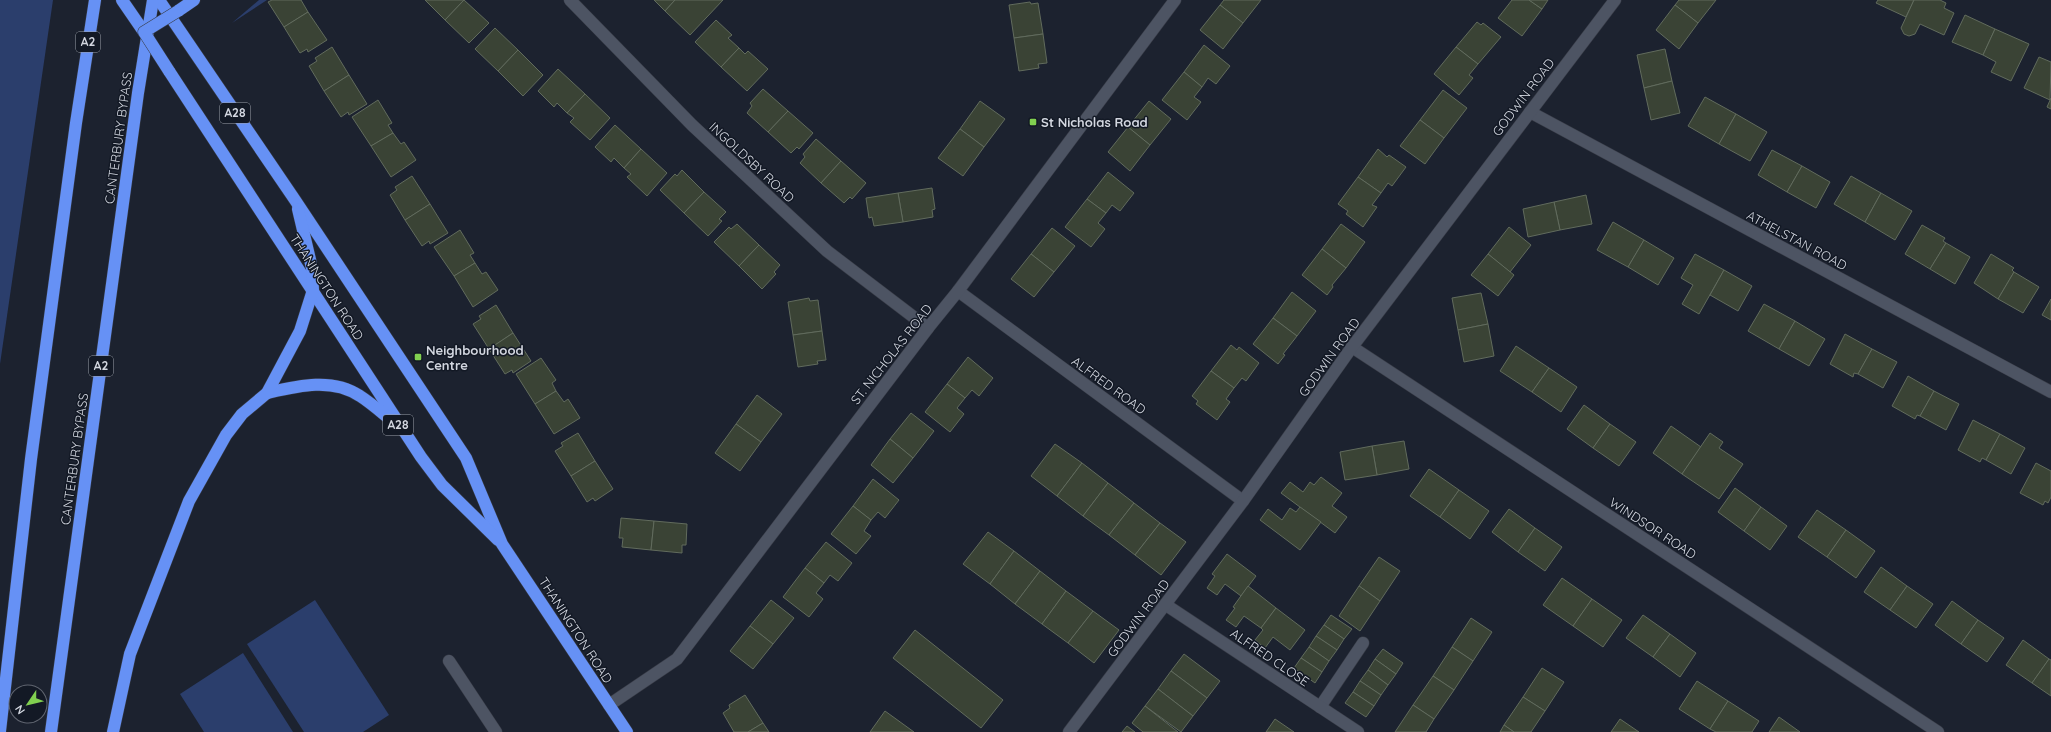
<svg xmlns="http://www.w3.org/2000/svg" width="2051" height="732" viewBox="0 0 2051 732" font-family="Quicksand,sans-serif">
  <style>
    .green { fill: #2b3e6c }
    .building { fill: #3a4335; stroke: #616b5d }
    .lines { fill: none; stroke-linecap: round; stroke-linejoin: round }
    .lane-casing { stroke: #383c47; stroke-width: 13 }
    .street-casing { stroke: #383c47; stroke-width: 13 }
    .highway-casing { stroke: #383c47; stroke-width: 13 }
    .lane { stroke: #4d5463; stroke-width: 12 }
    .street { stroke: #4d5463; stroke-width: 12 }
    .highway { stroke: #6691f5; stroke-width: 12 }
    .highway-bridge-casing { stroke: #383c47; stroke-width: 13; stroke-linecap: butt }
    .highway-bridge { stroke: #6691f5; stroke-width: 12 }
    .poi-dot { fill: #81d050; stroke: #131925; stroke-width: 1.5 }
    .labels { text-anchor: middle; stroke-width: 3; stroke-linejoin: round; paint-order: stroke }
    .shield { fill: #131925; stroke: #999ea8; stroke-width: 1 }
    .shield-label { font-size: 12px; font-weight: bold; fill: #d3d7e0 }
    .street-label { font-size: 13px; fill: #d3d7e0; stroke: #131925 }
    .poi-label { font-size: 13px; font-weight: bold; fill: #d3d7e0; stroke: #131925; text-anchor: start }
  </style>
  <rect width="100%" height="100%" fill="#1c222f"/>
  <g class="green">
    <path d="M0,0H53L0,364Z"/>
    <path d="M259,0H267L232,23Z"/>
    <path d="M315,600L389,715L363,732H304L247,644Z"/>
    <path d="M243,653L293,732H204L180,694Z"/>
  </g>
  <g class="building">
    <path d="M272,0H301L308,12L284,27L268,2Z"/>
    <path d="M425,0H464L445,20Z"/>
    <path d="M464,0L489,23L469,43L445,20Z"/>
    <path d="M654,0H675L665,11Z"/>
    <path d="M675,0H723L690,35L665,11Z"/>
    <path d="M1224,0H1261L1243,23L1220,5Z"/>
    <path d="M1512,0H1529L1542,9L1522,36L1498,18Z"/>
    <path d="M1529,0H1548L1542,9Z"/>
    <path d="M1679,0H1716L1698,23L1675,5Z"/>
    <path d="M1878,0H1914L1906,17L1876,3Z"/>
    <path d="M1914,0H1940L1946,3L1944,8L1954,13L1944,35L1920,24L1915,34L1909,36L1904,34L1901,28Z"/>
    <path d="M1030,2L1031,4L1038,3L1043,34L1014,38L1009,5Z"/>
    <path d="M1220,5L1243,23L1223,49L1200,30Z"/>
    <path d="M1675,5L1698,23L1679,49L1656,30Z"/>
    <path d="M308,12L327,40L308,52L307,49L300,53L284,27Z"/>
    <path d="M1965,15L1995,29L1983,55L1952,42Z"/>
    <path d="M716,20L732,35L728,38L739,48L721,67L695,42Z"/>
    <path d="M1477,22L1481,25L1483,23L1501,37L1478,64L1456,47Z"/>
    <path d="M495,28L518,50L498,71L475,49Z"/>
    <path d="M1995,29L2029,44L2011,81L1991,72L1996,62L1983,55Z"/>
    <path d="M1043,34L1047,63L1038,64L1039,68L1019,71L1014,38Z"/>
    <path d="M1204,45L1230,66L1216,84L1208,78L1202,87L1184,72Z"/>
    <path d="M332,47L349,75L324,91L309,66L317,61L315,58Z"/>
    <path d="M1456,47L1478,64L1469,75L1473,78L1459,95L1434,74Z"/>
    <path d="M739,48L745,54L748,51L768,69L747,91L721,67Z"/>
    <path d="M1665,49L1672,81L1644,88L1637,55Z"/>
    <path d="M518,50L543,75L523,96L498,71Z"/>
    <path d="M2039,57L2051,62L2050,100L2024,88Z"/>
    <path d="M558,69L585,94L567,113L557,103L554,107L538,91Z"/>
    <path d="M1184,72L1202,87L1194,97L1201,102L1187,120L1162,100Z"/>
    <path d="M349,75L367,104L349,115L348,112L341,117L324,91Z"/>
    <path d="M1672,81L1680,113L1651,120L1644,88Z"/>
    <path d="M763,89L788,111L768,132L747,113L752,106L750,103Z"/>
    <path d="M1443,90L1467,108L1444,138L1420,120Z"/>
    <path d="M585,94L610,118L590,140L570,122L574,118L567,113Z"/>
    <path d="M1705,97L1736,114L1719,144L1688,126Z"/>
    <path d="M2051,98V109L2047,107Z"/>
    <path d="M378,100L392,123L388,125L393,133L371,146L352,117Z"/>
    <path d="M980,101L1005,119L984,147L960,129Z"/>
    <path d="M1149,101L1171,119L1150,145L1128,127Z"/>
    <path d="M788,111L813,133L799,149L797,147L791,153L768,132Z"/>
    <path d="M1736,114L1767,132L1750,161L1719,144Z"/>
    <path d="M1420,120L1444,138L1425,164L1400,146Z"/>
    <path d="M615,125L641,149L624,168L614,158L611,162L595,147Z"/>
    <path d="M1128,127L1150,145L1130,171L1108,152Z"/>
    <path d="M960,129L984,147L963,176L938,158Z"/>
    <path d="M393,133L401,144L404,142L416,160L391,177L371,146Z"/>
    <path d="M816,139L841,161L821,183L800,163L805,157L803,154Z"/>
    <path d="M641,149L667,173L647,196L627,177L631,174L624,168Z"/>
    <path d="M1378,149L1387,157L1389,155L1406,167L1392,186L1388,183L1381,193L1358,177Z"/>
    <path d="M1772,150L1802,166L1787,192L1758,175Z"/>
    <path d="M841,161L866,183L852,199L850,197L844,203L821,183Z"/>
    <path d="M1802,166L1830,182L1816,208L1787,192Z"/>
    <path d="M682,170L704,192L684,213L660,190L675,174L677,176Z"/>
    <path d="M1108,172L1134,193L1120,211L1112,205L1106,213L1087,199Z"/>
    <path d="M412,176L430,204L405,220L390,195L397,190L395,187Z"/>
    <path d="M1851,176L1881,193L1865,222L1834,204Z"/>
    <path d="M1358,177L1381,193L1372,205L1377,207L1363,227L1346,214L1348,211L1338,204Z"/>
    <path d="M932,188L935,209L932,210L933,217L903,222L898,193Z"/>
    <path d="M704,192L726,212L719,219L722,221L708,236L684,213Z"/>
    <path d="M898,193L903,222L874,226L872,217L869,218L866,198Z"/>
    <path d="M1881,193L1912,211L1895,240L1865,222Z"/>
    <path d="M1586,195L1592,224L1560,230L1554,202Z"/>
    <path d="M1087,199L1106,213L1098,223L1105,229L1091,247L1065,227Z"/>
    <path d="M1554,202L1560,230L1528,237L1523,209Z"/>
    <path d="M430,204L448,233L430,244L429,241L422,246L405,220Z"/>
    <path d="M1613,222L1644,240L1628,267L1597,250Z"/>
    <path d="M737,224L759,245L739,266L714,242L729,227L731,229Z"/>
    <path d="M1341,224L1365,242L1346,268L1322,249Z"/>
    <path d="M1922,225L1945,238L1943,241L1946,243L1930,269L1905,254Z"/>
    <path d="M1509,227L1531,245L1510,272L1488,254Z"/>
    <path d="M1052,228L1075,246L1054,272L1031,254Z"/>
    <path d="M460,230L474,253L470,255L475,263L454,276L434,247Z"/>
    <path d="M1644,240L1674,258L1658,285L1628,267Z"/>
    <path d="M1946,243L1970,257L1955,284L1930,269Z"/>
    <path d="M759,245L780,265L774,272L776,274L762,289L739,266Z"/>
    <path d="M1322,249L1346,268L1332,285L1333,287L1327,295L1302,275Z"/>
    <path d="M1031,254L1054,272L1034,297L1011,279Z"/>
    <path d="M1488,254L1514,275L1498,296L1471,275Z"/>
    <path d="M1695,254L1724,270L1699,314L1682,304L1693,285L1681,278Z"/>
    <path d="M1991,254L2014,268L2012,270L2014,272L1998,299L1974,283Z"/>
    <path d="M475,263L482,274L486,272L498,290L473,307L454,276Z"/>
    <path d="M1724,270L1752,286L1738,311L1710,295Z"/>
    <path d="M2014,272L2039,287L2023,313L1998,299Z"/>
    <path d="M1292,292L1316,311L1297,336L1273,318Z"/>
    <path d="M1481,293L1488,324L1458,330L1452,298Z"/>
    <path d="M809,298L810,301L818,300L822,331L793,335L788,302Z"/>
    <path d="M2051,299V320L2042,315Z"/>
    <path d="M1764,304L1795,321L1779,349L1748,331Z"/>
    <path d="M496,305L513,333L489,349L473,324L481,319L479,316Z"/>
    <path d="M1273,318L1297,336L1283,354L1285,355L1278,364L1253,344Z"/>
    <path d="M1795,321L1825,339L1809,366L1779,349Z"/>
    <path d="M1488,324L1494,356L1464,362L1458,330Z"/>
    <path d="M822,331L826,360L817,361L818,364L798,367L793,335Z"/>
    <path d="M513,333L531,361L513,373L512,370L505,374L489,349Z"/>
    <path d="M1845,334L1872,349L1858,374L1854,373L1853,377L1830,364Z"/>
    <path d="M1231,345L1237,350L1239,347L1259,363L1246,381L1242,378L1234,388L1211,371Z"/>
    <path d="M1516,346L1549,368L1532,392L1500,371Z"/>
    <path d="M1872,349L1897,362L1883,388L1858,374Z"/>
    <path d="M968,357L993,378L979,396L972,390L965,398L947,384Z"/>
    <path d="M541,358L556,380L552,383L556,391L535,404L516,374Z"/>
    <path d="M1549,368L1577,387L1561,412L1532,392Z"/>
    <path d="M1211,371L1234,388L1226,399L1230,402L1217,420L1196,404L1198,401L1192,396Z"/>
    <path d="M1908,376L1934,391L1920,416L1917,415L1915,419L1892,406Z"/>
    <path d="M947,384L965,398L957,408L964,414L950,432L925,412Z"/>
    <path d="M556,391L564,402L568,399L580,418L554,434L535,404Z"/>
    <path d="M1934,391L1959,404L1946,430L1920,416Z"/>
    <path d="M757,395L782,414L761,442L736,424Z"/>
    <path d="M1584,405L1610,424L1593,448L1567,429Z"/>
    <path d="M911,413L934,431L913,458L890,439Z"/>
    <path d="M1973,420L2000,434L1986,460L1982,458L1980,462L1958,450Z"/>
    <path d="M736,424L761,442L740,471L715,453Z"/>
    <path d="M1610,424L1636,442L1619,466L1593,448Z"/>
    <path d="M1671,426L1701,447L1682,474L1653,453Z"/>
    <path d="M578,433L595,461L571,476L555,451L563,446L561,443Z"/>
    <path d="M1710,433L1723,442L1719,448L1743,464L1719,499L1682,474Z"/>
    <path d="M2000,434L2025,448L2011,474L1986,460Z"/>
    <path d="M890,439L913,458L893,483L871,465Z"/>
    <path d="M1404,441L1409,469L1377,475L1372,446Z"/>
    <path d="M1055,444L1082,463L1057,496L1031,476Z"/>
    <path d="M1372,446L1377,475L1345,480L1340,452Z"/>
    <path d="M595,461L613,489L595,501L593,498L587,502L571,476Z"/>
    <path d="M1082,463L1108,483L1083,516L1057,496Z"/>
    <path d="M2036,463L2051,471V497L2048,503L2045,501L2043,505L2020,493Z"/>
    <path d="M1429,469L1459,490L1440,517L1410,496Z"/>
    <path d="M1321,477L1342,493L1332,506L1347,517L1335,533L1281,493L1290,482L1303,492L1310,482L1314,485Z"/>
    <path d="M873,479L899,500L885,518L878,512L871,520L853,506Z"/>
    <path d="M1108,483L1134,503L1109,535L1083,516Z"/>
    <path d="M1735,488L1761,507L1744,531L1718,512Z"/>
    <path d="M1459,490L1489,511L1470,539L1440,517Z"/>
    <path d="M1134,503L1160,523L1135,555L1109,535Z"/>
    <path d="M853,506L871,520L864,531L871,536L856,554L831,534Z"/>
    <path d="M1300,507L1321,522L1300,550L1260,520L1268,509L1282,520L1290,508L1296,512Z"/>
    <path d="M1761,507L1787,526L1770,550L1744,531Z"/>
    <path d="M1509,509L1535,528L1518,552L1492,532Z"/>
    <path d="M1817,510L1846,530L1827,557L1798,537Z"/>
    <path d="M621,518L654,521L651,550L622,547L623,538H619Z"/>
    <path d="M654,521L687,524L686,545H682V553L651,550Z"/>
    <path d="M1160,523L1186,542L1161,575L1135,555Z"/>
    <path d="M1535,528L1562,547L1545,571L1518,552Z"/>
    <path d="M1846,530L1875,551L1856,578L1827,557Z"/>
    <path d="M988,532L1014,551L990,584L963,564Z"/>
    <path d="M826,542L852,563L838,581L830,575L824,583L805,568Z"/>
    <path d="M1014,551L1040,571L1015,604L990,584Z"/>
    <path d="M1227,554L1256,576L1241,596L1225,584L1217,595L1207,588L1215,576L1212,574Z"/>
    <path d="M1379,557L1400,571L1380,601L1359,586Z"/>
    <path d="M1881,567L1907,586L1890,610L1864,592Z"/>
    <path d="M805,568L824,583L816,593L823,599L809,617L783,597Z"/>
    <path d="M1040,571L1066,591L1042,624L1015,604Z"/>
    <path d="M1562,578L1592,599L1573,626L1543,605Z"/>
    <path d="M1248,586L1276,608L1261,628L1244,616L1236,627L1226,620L1235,608L1233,607Z"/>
    <path d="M1359,586L1380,601L1360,631L1339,616Z"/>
    <path d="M1907,586L1933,604L1916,628L1890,610Z"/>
    <path d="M1066,591L1093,611L1068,643L1042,624Z"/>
    <path d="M1592,599L1622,620L1603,647L1573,626Z"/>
    <path d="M771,600L794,618L773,644L750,626Z"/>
    <path d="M1952,601L1978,620L1961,644L1935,625Z"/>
    <path d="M1276,608L1305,630L1290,650L1273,637L1265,648L1255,640L1263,630L1261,628Z"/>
    <path d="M1093,611L1119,630L1094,663L1068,643Z"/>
    <path d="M1331,615L1352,629L1344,639L1324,625Z"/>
    <path d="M1643,615L1670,634L1653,657L1626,638Z"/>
    <path d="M1471,618L1492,632L1473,661L1452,647Z"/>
    <path d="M1978,620L2004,638L1987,662L1961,644Z"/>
    <path d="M1324,625L1344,639L1337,650L1316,636Z"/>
    <path d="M750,626L773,644L753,669L730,651Z"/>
    <path d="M915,630L1003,700L981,728L893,658Z"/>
    <path d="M1670,634L1696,653L1680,677L1653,657Z"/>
    <path d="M1316,636L1337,650L1329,661L1309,647Z"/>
    <path d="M2023,640L2049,659L2032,683L2006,665Z"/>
    <path d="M1309,647L1329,661L1322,672L1301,658Z"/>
    <path d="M1452,647L1473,661L1454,690L1433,676Z"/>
    <path d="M1383,649L1403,663L1396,674L1375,659Z"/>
    <path d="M1184,654L1220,681L1207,698L1171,671Z"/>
    <path d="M1301,658L1322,672L1315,683L1294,668Z"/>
    <path d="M1375,659L1396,674L1388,685L1368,670Z"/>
    <path d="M2049,659L2051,660V696L2032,683Z"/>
    <path d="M1542,668L1564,682L1545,711L1523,697Z"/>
    <path d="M1368,670L1388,685L1381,695L1360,681Z"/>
    <path d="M1171,671L1207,698L1193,716L1158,689Z"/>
    <path d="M1433,676L1454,690L1434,719L1413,705Z"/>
    <path d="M1360,681L1381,695L1374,706L1353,692Z"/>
    <path d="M1697,681L1728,701L1710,729L1679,709Z"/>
    <path d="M1158,689L1193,716L1181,732L1145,706Z"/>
    <path d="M1353,692L1374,706L1366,717L1345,703Z"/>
    <path d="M745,695L763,723L748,732H734L723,713L730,708L729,705Z"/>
    <path d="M1523,697L1545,711L1531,732H1514L1504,725Z"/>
    <path d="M1728,701L1759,721L1752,732H1716L1710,729Z"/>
    <path d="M1413,705L1434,719L1426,732H1395Z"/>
    <path d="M1145,706L1178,732H1143L1132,723Z"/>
    <path d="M885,711L914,732H870Z"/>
    <path d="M1779,717L1800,732H1769Z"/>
    <path d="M1275,719L1294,732H1266Z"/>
    <path d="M1620,719L1639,732H1611Z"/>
    <path d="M763,723L769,732H748Z"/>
    <path d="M1504,725L1514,732H1500Z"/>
    <path d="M1127,726L1135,732H1122Z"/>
  </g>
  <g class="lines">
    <g class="lane-casing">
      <g id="lane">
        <path d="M449,661L496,732"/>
        <path d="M1320,707L1363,643"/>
      </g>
    </g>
    <g class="street-casing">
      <g id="street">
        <path d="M570,0L692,125L827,251L928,328"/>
        <path d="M1530,112L2051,392"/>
        <path d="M958,291L1243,501"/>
        <path d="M1352,347L1938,732"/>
        <path d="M1166,605L1358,732"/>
        <path d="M609,705L677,659L928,328L958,291L1175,0"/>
        <path d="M1069,732L1243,501L1352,347L1615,0"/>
      </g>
    </g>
    <g class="highway-casing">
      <g id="highway">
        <path d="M122,0L144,32"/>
        <path d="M159,0L295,200L466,458L502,544L627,732"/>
        <path d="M178,11L194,0"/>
        <path d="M169,71L421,457L442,485L498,540"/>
        <path d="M267,393C297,386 332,377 360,396C371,403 381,412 392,421"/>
        <path d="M0,731L31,459L76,123L95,0"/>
        <path d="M51,732L138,93L153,0"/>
        <path d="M113,732L130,654L189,501L226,435L242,414L267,393L300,331L313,290L312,268L298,209"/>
      </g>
    </g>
    <use href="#lane" class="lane"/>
    <use href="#street" class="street"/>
    <use href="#highway" class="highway"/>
    <g class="highway-bridge-casing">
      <path id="highway-bridge" d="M169,71L144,32L178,11"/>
    </g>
    <use href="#highway-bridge" class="highway-bridge"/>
  </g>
  <g class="poi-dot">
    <rect x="1029" y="118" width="8" height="8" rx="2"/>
    <rect x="414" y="353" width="8" height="8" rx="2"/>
  </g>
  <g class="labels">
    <g class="shield">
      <rect x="76" y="32" width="24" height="20" rx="3"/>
      <rect x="220" y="103" width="30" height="20" rx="3"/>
      <rect x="89" y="356" width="24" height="20" rx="3"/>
      <rect x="383" y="415" width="30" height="20" rx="3"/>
    </g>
    <g class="shield-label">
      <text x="88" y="46">A2</text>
      <text x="235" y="117">A28</text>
      <text x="101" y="370">A2</text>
      <text x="398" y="429">A28</text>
    </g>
    <g class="street-label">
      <text transform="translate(1523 97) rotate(-53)" y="5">GODWIN ROAD</text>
      <text transform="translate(118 138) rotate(-82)" y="5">CANTERBURY BYPASS</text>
      <text transform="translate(752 162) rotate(43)" y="5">INGOLDSBY ROAD</text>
      <text transform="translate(1797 240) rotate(28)" y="5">ATHELSTAN ROAD</text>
      <text transform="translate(327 287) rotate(57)" y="5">THANINGTON ROAD</text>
      <text transform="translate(891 354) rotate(-52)" y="5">ST. NICHOLAS ROAD</text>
      <text transform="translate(1329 357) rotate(-54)" y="5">GODWIN ROAD</text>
      <text transform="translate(1109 385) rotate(36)" y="5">ALFRED ROAD</text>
      <text transform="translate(74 459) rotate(-82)" y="5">CANTERBURY BYPASS</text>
      <text transform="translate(1653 528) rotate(33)" y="5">WINDSOR ROAD</text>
      <text transform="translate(1138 618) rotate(-53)" y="5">GODWIN ROAD</text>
      <text transform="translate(576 630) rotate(57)" y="5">THANINGTON ROAD</text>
      <text transform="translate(1270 657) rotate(34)" y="5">ALFRED CLOSE</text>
    </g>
    <g class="poi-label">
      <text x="1041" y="127">St Nicholas Road</text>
      <text x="426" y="355">Neighbourhood<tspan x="426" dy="15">Centre</tspan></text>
    </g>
  </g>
  <g transform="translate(28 704) rotate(235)"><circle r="19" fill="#131925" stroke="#606570"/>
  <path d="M0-3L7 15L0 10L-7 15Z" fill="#81d050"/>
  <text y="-6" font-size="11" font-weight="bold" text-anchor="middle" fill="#d3d7e0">N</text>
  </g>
</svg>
